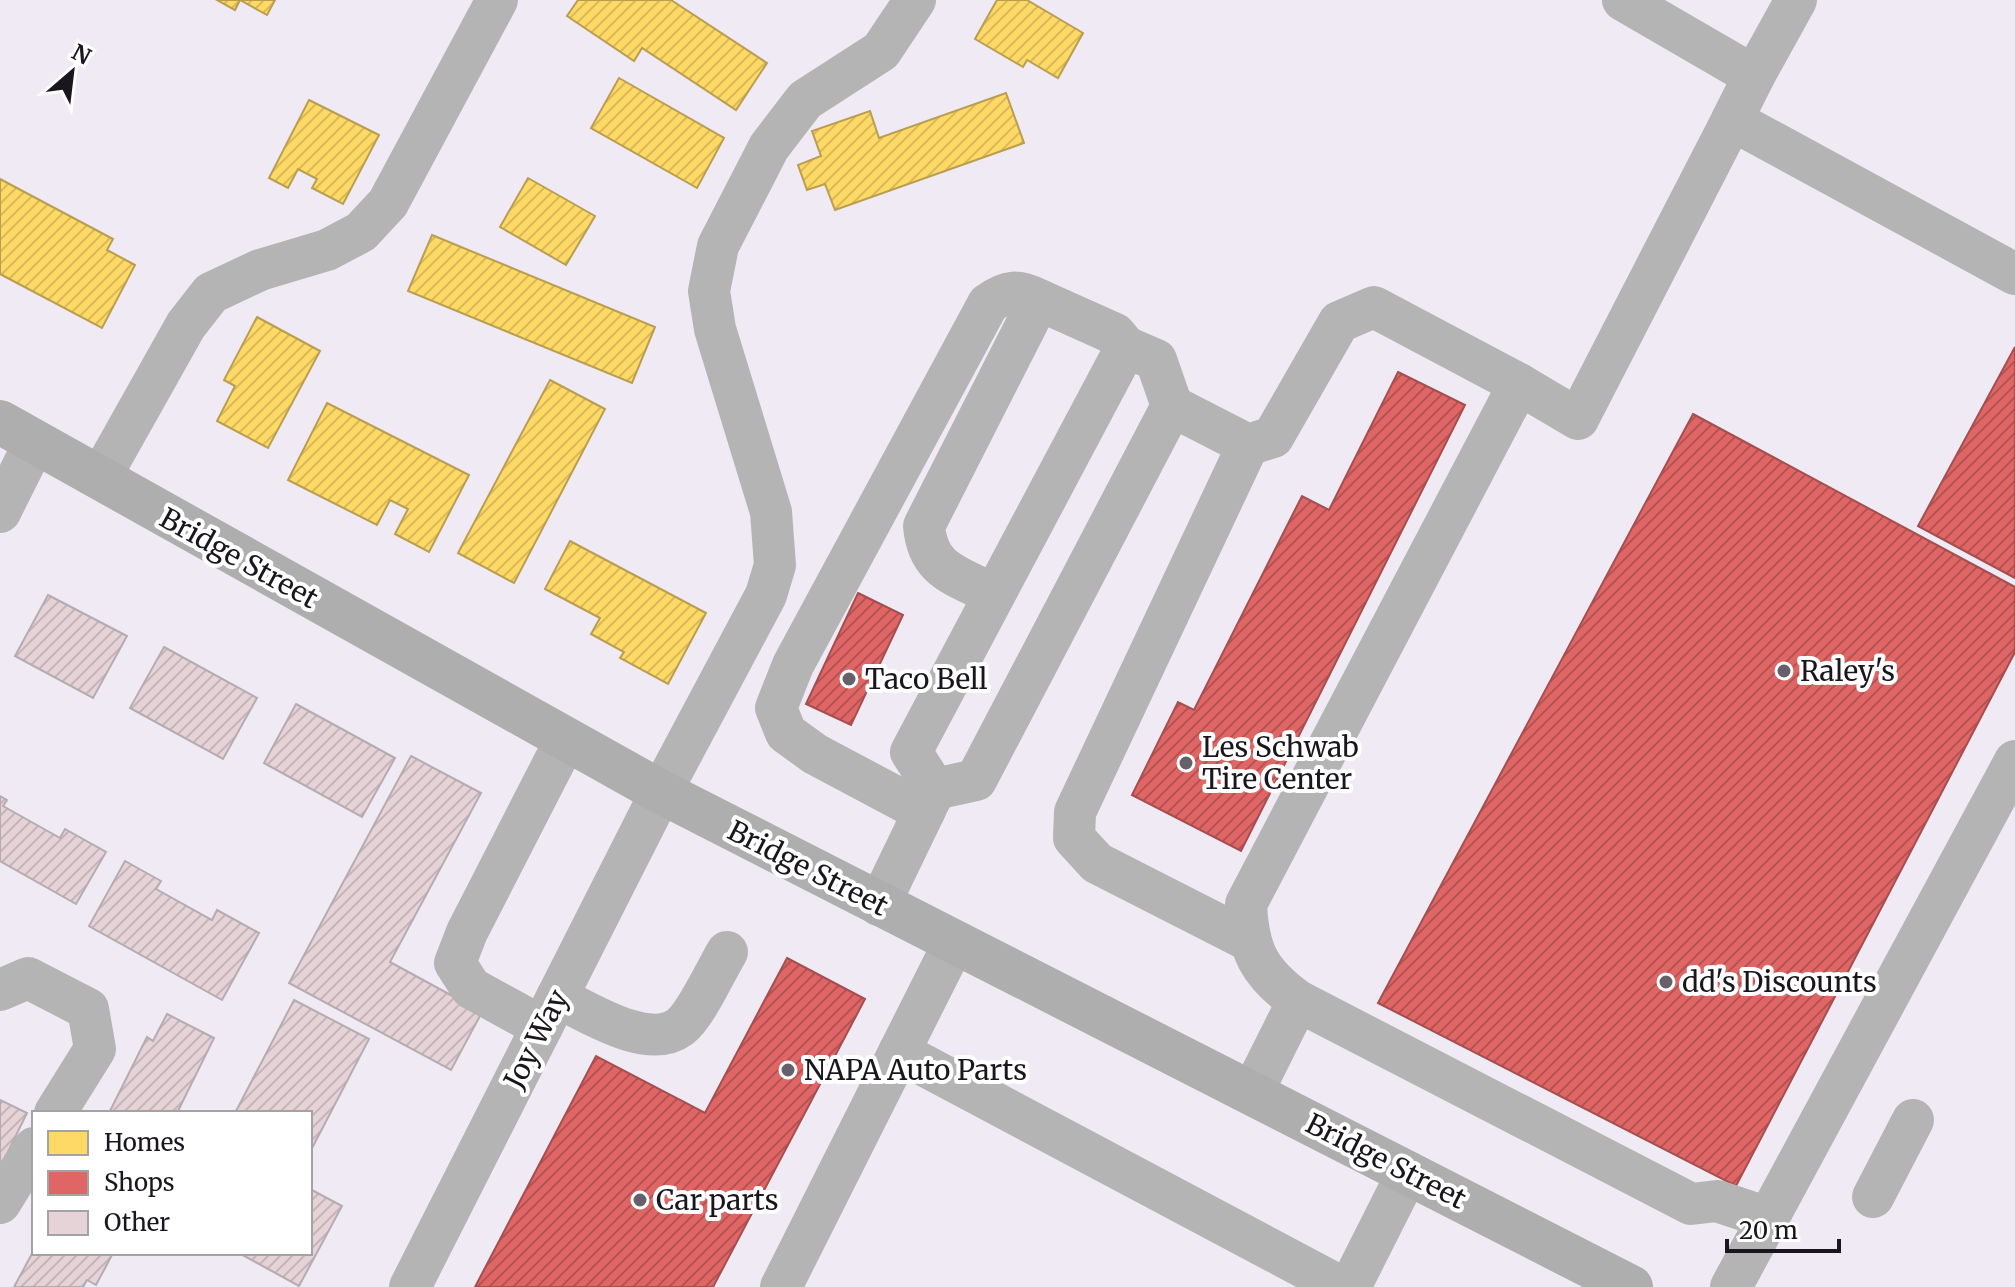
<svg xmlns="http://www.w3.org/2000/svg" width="2015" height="1287" viewBox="0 0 2015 1287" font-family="Merriweather,serif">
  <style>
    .homes { fill: url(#homes-hatch); stroke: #ba9e50; stroke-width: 2 }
    .shops { fill: url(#shops-hatch); stroke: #a54e50; stroke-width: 2 }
    .building { fill: url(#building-hatch); stroke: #b4acb1; stroke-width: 2 }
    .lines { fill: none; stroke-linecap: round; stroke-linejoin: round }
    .minor { stroke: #b4b4b4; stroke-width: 42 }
    .major { stroke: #afaeae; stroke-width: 44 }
    .poi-dot { fill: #656069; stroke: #fff; stroke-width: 3 }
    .labels { text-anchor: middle; stroke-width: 8; stroke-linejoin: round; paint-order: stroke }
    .street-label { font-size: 28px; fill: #1a161d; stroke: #fff }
    .poi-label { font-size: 28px; fill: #1a161d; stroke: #fff; text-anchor: start }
  </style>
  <defs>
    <pattern id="homes-hatch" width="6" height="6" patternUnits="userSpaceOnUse" patternTransform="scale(2)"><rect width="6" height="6" fill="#ffd966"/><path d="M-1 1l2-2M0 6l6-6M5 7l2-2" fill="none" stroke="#daba58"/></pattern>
    <pattern id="shops-hatch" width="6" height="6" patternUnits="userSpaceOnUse" patternTransform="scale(2)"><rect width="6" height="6" fill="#e06666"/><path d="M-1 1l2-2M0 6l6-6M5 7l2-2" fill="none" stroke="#b55353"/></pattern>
    <pattern id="building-hatch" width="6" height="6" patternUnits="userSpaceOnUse" patternTransform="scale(2)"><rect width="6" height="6" fill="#e6d3d7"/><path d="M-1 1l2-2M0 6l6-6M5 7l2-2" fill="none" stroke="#c5b4b8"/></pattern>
  </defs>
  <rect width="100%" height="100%" fill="#f0eaf5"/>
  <g class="homes">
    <path d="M217,0H275L267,15L240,0L235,10Z"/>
    <path d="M578,0H671L767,63L736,110L642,48L634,61L567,16Z"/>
    <path d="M997,0H1027L1083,33L1058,78L1027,60L1023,67L975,39Z"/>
    <path d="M619,78L724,138L697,188L591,128Z"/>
    <path d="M1006,93L1024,143L835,210L825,184L807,190L798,165L821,156L812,131L870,111L879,138Z"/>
    <path d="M309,100L379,135L343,204L312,188L317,179L298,169L288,188L269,178Z"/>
    <path d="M528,178L595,216L566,265L500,227Z"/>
    <path d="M0,179L113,239L107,250L135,265L102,328L0,274Z"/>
    <path d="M432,235L655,327L632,383L408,291Z"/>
    <path d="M257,317L320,351L268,448L217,421L235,386L224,380Z"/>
    <path d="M550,380L605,409L514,583L458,553Z"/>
    <path d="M327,403L469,475L429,552L395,534L408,509L390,500L377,525L288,480Z"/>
    <path d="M570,541L706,613L668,684L620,658L624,652L591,634L600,618L545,589Z"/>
  </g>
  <g class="shops">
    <path d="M2015,347V578L1918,526Z"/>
    <path d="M1398,372L1465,405L1241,851L1132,795L1178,702L1194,710L1302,496L1329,510Z"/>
    <path d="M1693,414L2015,587V652L1736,1186L1378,1003Z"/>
    <path d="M858,593L903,615L851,725L806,704Z"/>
    <path d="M787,958L865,999L713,1287H475L596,1056L705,1113Z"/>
  </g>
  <g class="building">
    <path d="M48,595L127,636L93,698L15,656Z"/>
    <path d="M164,647L257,698L223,759L130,708Z"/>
    <path d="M296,704L395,758L362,817L264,763Z"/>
    <path d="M411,756L481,793L390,962L482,1012L451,1070L289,983Z"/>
    <path d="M0,796L7,800L3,806L60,838L65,829L106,852L76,904L0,861Z"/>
    <path d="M125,861L161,881L156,889L212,920L217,910L259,933L222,1000L89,926Z"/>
    <path d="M294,1000L369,1039L310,1152V1113H235Z"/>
    <path d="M167,1014L214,1038L177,1113H109L147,1037L153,1041Z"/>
    <path d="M0,1100L27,1113L0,1168Z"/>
    <path d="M310,1189L342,1206L299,1286L239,1253H310Z"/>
    <path d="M34,1250V1253H113L96,1285L87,1280L83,1287H14Z"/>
  </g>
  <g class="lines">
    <g class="minor">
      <path d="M1623,0L1754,76L1732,120L2015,274"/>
      <path d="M1754,76L1796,0"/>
      <path d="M1126,347L1156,360L1172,406L976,780L935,789L911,752Z"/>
      <path d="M1519,384L1578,419L1732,120"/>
      <path d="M1172,406L1248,445L1273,437L1339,322L1374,307L1519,384L1246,904C1248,951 1259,973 1298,1001L1252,1093"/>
      <path d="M1248,445L1075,812L1074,838L1097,863L1248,940"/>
      <path d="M100,478L186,325L211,293L260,270L327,250L361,232L388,203L497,0"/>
      <path d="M0,512L35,442"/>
      <path d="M994,595C957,575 928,572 924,526L1039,300L1115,334L1126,347"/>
      <path d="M924,812L815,754L786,733L776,708L793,665L988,304C1007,290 1018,289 1039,300"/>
      <path d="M879,905L935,789"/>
      <path d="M0,990L28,978L88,1009L95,1049L55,1113"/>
      <path d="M557,997C588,1012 648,1051 680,1027C696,1015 716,970 727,952"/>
      <path d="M1298,1001L1691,1204L1717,1201L1768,1218"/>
      <path d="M542,1027L471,988L455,963L467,932L566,739"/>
      <path d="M899,1052L1341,1287"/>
      <path d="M1873,1197L1913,1120"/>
      <path d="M0,1203L34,1148"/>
      <path d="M410,1287L661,792L766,595L775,565L771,512L715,329L709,291L718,246L769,147L805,100L881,51L915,0"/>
      <path d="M781,1287L954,943"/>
      <path d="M1350,1287L1408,1172"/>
      <path d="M1731,1287L2015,761"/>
    </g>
    <path class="major" d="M0,422L661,792L1631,1287"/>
  </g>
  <g class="poi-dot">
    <circle cx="1784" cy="671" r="8"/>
    <circle cx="849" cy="679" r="8"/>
    <circle cx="1186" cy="763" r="8"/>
    <circle cx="1666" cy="982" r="8"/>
    <circle cx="788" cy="1070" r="8"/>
    <circle cx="640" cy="1200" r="8"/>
  </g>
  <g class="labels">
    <g class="street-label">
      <text transform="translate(239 558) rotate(29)" y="10">Bridge Street</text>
      <text transform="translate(808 868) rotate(27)" y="10">Bridge Street</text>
      <text transform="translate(536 1039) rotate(-63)" y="10">Joy Way</text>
      <text transform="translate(1386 1161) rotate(27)" y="10">Bridge Street</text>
    </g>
    <g class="poi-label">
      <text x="1800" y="681">Raley's</text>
      <text x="865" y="689">Taco Bell</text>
      <text x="1202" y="757">Les Schwab<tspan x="1202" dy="32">Tire Center</tspan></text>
      <text x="1682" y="992">dd's Discounts</text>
      <text x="804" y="1080">NAPA Auto Parts</text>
      <text x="656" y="1210">Car parts</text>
    </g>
  </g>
  <rect x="32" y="1111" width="280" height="144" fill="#ffffff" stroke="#a3a2a5" stroke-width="2"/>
  <rect x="48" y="1131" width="40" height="24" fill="#ffd966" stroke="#a3a2a5" stroke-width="2"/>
  <text x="104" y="1151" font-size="24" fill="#1a161d">Homes</text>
  <rect x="48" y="1171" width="40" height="24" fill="#e06666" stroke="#a3a2a5" stroke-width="2"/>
  <text x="104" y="1191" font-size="24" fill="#1a161d">Shops</text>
  <rect x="48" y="1211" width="40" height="24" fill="#e6d3d7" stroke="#a3a2a5" stroke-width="2"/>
  <text x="104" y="1231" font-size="24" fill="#1a161d">Other</text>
  <g transform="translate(72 72) rotate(28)" stroke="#ffffff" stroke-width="6" paint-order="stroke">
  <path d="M0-6L14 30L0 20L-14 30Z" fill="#1a161d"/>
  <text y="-12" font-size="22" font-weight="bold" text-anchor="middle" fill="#1a161d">N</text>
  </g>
  <path d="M1727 1239v12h112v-12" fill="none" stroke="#1a161d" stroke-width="4"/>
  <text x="1739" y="1239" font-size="24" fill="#1a161d" stroke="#ffffff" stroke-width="6" paint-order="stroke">20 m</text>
</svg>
